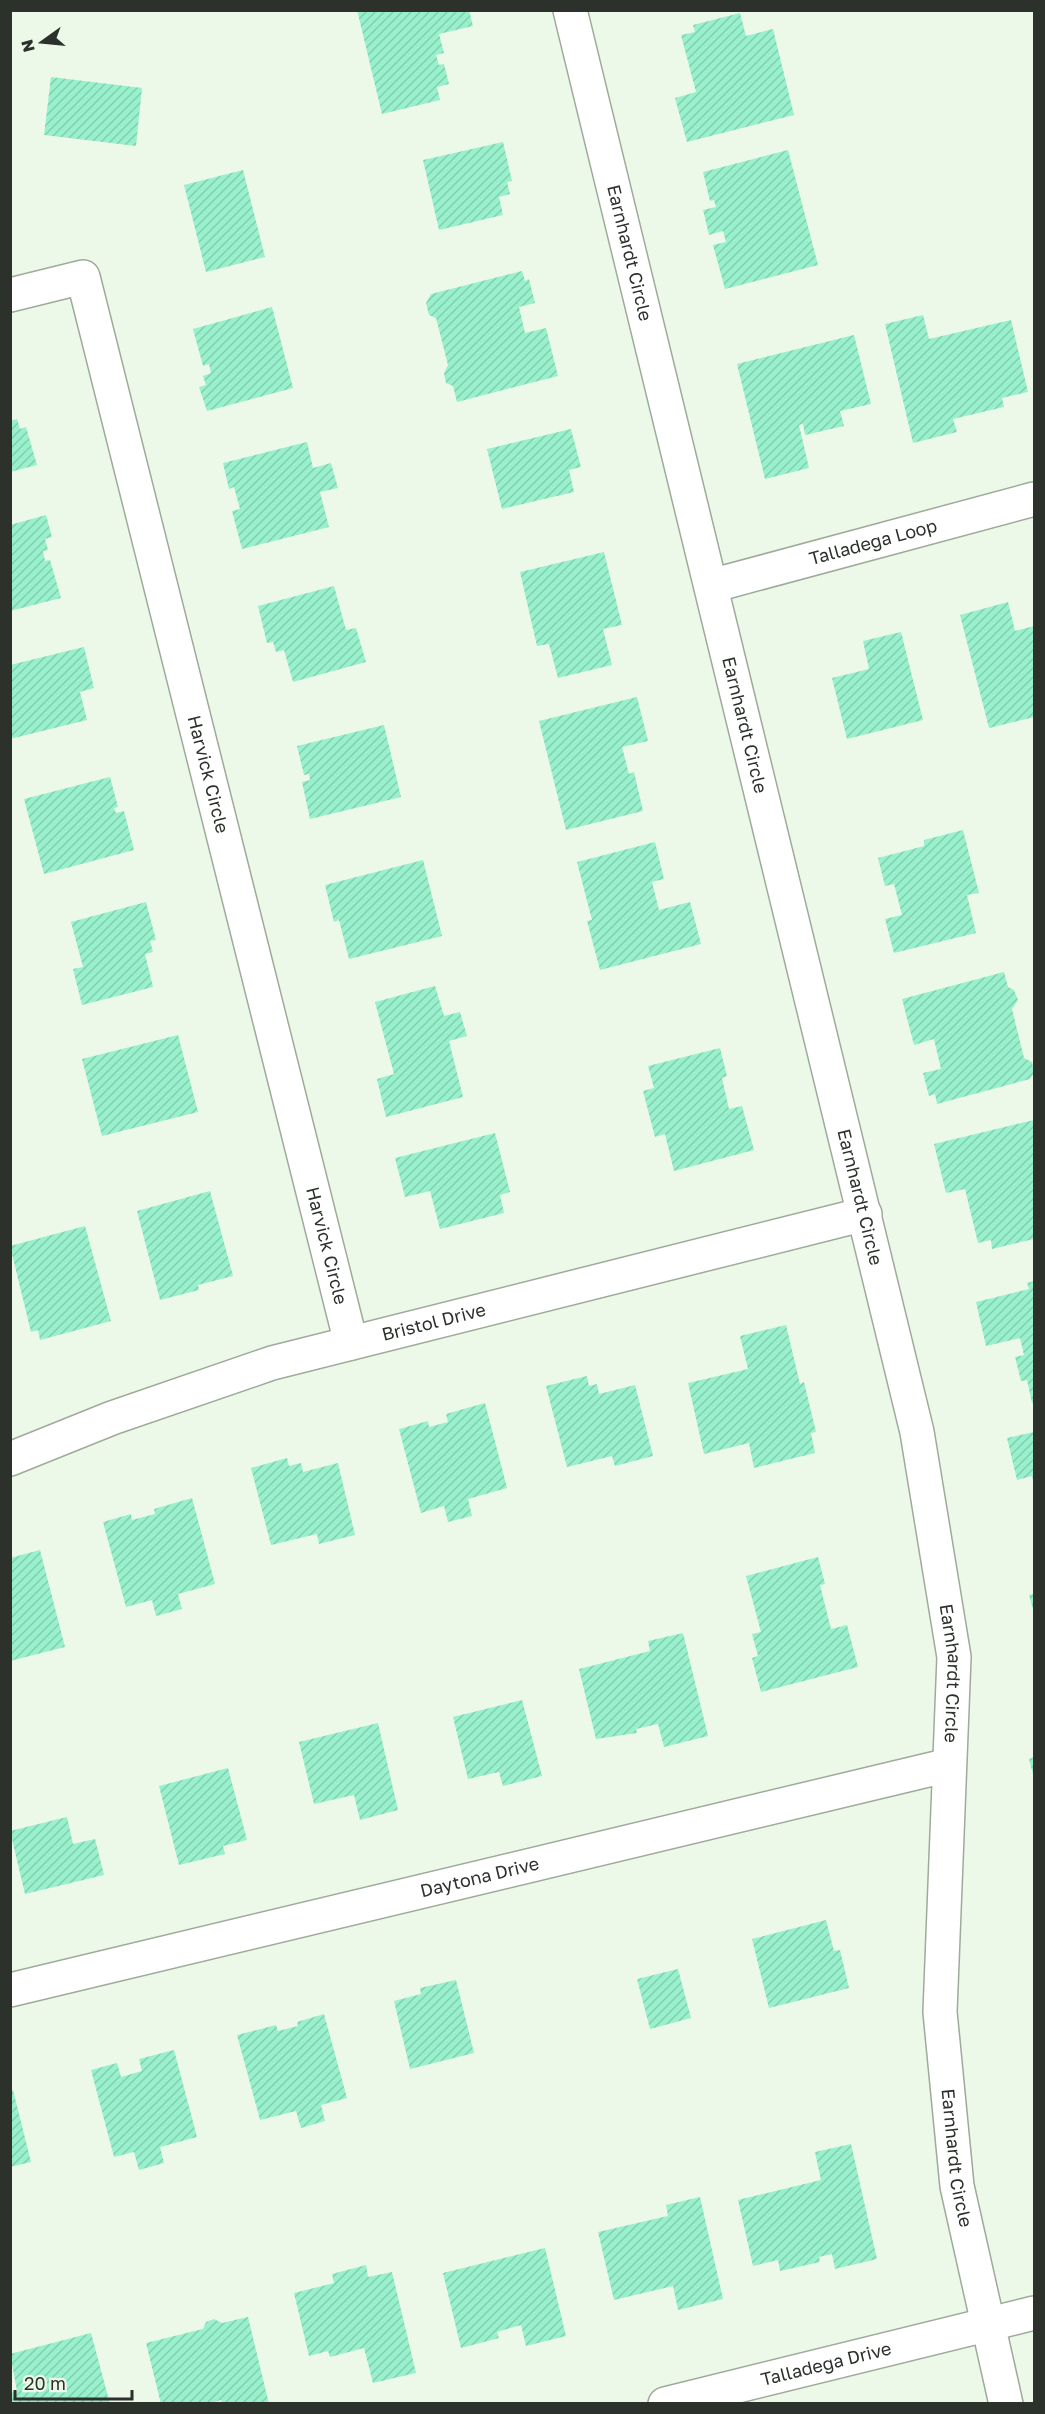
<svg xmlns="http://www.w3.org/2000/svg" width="1045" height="2414" viewBox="0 0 1045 2414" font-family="'Golos Text',sans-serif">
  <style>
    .building { fill: url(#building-hatch) }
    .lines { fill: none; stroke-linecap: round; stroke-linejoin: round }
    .minor-casing { stroke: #9faa9b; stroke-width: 36 }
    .minor { stroke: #fff; stroke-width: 33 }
    .labels { text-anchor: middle; stroke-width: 5; stroke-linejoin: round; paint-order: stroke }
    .street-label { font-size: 18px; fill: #2c312b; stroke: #edf9e8 }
  </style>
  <defs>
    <pattern id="building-hatch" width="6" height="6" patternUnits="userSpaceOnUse" patternTransform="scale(1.5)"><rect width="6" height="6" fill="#98f0cd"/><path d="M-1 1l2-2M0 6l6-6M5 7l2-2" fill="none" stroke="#83ceb0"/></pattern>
  </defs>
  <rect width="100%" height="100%" fill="#edf9e8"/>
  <g class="building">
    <path d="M357,10H469L473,26L439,34L444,53L436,55L439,65L444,64L449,84L437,87L440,100L382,114Z"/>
    <path d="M740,13L746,36L773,29L794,115L687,142L675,98L696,92L681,35L695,32L693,25Z"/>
    <path d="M51,77L142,88L136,146L44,135Z"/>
    <path d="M503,142L512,181L507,182L510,194L499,197L503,215L439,230L423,160Z"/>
    <path d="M788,150L818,265L725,289L713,245L726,242L723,231L709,235L703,210L716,207L714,200L710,201L703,172Z"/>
    <path d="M243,170L265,257L206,272L184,185Z"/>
    <path d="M522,271L525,281L529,279L535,303L519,307L525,333L546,328L558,376L457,402L453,386L446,383L444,373L448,365L436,318L429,315L426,303L431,294Z"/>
    <path d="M272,307L293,388L207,411L199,387L206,385L203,376L211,373L209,364L203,366L193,329Z"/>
    <path d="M923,315L929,339L1011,320L1028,392L1002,398L1004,407L953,419L957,432L913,443L885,324Z"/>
    <path d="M854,335L871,404L840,411L844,426L805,435L803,424L799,425L809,468L765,479L737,364Z"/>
    <path d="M17,419L20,429L26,427L37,465L10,472V421Z"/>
    <path d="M571,429L581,467L569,470L574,492L502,509L487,449Z"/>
    <path d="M307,442L313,468L331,463L338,488L320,492L329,527L242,549L232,511L240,509L234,487L229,489L223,463Z"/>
    <path d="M46,515L52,537L45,539L48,550L43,551L45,561L50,560L61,598L10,611V525Z"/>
    <path d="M604,552L622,625L603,629L612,665L558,678L549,644L537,646L520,572Z"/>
    <path d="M334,586L346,630L356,628L366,662L293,682L284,650L276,652L273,642L267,643L258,606Z"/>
    <path d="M1008,602L1015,631L1034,626V717L989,728L960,615Z"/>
    <path d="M901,632L923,720L847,739L832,678L869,669L863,641Z"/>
    <path d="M84,647L94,688L80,692L87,720L10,739V665Z"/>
    <path d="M637,697L648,741L622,747L629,774L634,772L643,811L566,830L539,721Z"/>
    <path d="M384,725L401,797L310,819L302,782L310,780L309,774L304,775L297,746Z"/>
    <path d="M110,777L118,807L114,808L116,813L124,811L134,850L44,874L24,799Z"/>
    <path d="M963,830L979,893L967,895L976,933L894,953L885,919L902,915L894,884L885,886L878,858L924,846V840Z"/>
    <path d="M655,842L664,879L652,882L659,910L690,902L701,944L600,970L587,921L592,920L577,862Z"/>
    <path d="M423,860L442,936L349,959L339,920L334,922L325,885Z"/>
    <path d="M146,902L156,940L150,941L153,952L145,954L153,987L82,1005L73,969L83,967L71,922Z"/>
    <path d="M1004,972L1008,987L1014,990L1018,1000L1012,1009L1024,1058L1032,1062L1034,1073L1030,1079L937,1104L935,1094L929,1096L923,1073L941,1069L934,1039L914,1045L902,999Z"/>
    <path d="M435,986L444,1016L460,1012L467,1036L449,1041L463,1097L386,1117L377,1079L394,1074L375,1002Z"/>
    <path d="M178,1035L198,1112L102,1136L82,1059Z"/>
    <path d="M720,1048L727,1076L722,1078L729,1109L742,1106L754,1150L674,1171L665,1134L655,1137L643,1091L654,1088L648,1066Z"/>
    <path d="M1034,1120V1239L992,1249L991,1240L978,1243L965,1189L946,1193L934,1144Z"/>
    <path d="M495,1133L510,1192L500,1195L504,1213L440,1229L430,1191L405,1197L395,1158Z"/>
    <path d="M210,1191L233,1276L198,1285L199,1290L160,1300L137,1211Z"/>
    <path d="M85,1226L111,1321L40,1340L38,1330L31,1332L10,1246Z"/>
    <path d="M1034,1281V1402L1032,1403L1027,1380L1021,1381L1015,1357L1024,1355L1020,1338L986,1346L976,1302L1029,1289L1027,1283Z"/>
    <path d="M786,1325L800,1384L804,1382L816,1432L811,1433L815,1453L754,1468L749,1443L704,1454L688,1383L748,1369L740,1336Z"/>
    <path d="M587,1376L589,1386L597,1384L599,1394L635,1385L653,1456L615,1466L612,1456L567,1467L546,1386Z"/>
    <path d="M485,1403L507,1488L468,1499L472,1516L448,1522L444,1506L421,1513L399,1429L428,1421L429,1427L448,1422L446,1414Z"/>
    <path d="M1034,1432V1484L1032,1476L1017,1480L1007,1438Z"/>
    <path d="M287,1458L289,1466L301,1463L303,1472L338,1463L355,1535L319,1544L317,1534L271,1545L251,1468Z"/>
    <path d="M192,1498L215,1584L178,1594L182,1609L156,1616L152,1600L126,1607L103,1522L131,1514L132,1520L155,1514L154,1509Z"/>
    <path d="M40,1550L65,1647L10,1661V1558Z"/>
    <path d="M818,1557L825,1584L820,1585L831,1629L847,1625L858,1667L761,1692L752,1658L758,1656L752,1634L761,1632L746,1576Z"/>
    <path d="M1034,1594V1613L1029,1595Z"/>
    <path d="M683,1633L708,1736L664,1747L658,1724L636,1729L637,1733L596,1739L579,1669L650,1651L648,1641Z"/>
    <path d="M522,1700L542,1776L503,1786L499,1772L468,1779L453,1717Z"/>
    <path d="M378,1723L398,1810L360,1820L354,1795L314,1804L299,1742Z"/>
    <path d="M1034,1757V1778L1029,1759Z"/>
    <path d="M228,1768L247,1840L223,1846L225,1854L179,1865L159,1786Z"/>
    <path d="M67,1817L73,1844L95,1839L104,1875L25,1894L10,1831Z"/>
    <path d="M826,1920L834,1951L840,1950L849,1988L769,2008L752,1939Z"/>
    <path d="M678,1969L691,2018L650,2029L637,1979Z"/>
    <path d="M456,1980L474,2053L410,2069L394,2001L421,1994L420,1988Z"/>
    <path d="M324,2014L347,2098L321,2105L325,2121L301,2128L296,2111L260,2120L237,2035L276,2025L278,2031L298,2026L297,2022Z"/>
    <path d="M174,2050L197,2137L160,2147L164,2163L139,2170L134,2152L114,2157L91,2070L117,2063L121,2077L142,2071L139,2059Z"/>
    <path d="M13,2090L31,2162L10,2167V2091Z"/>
    <path d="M851,2144L877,2259L835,2269L832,2254L819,2257L820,2262L780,2271L778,2260L753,2266L738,2200L821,2180L815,2152Z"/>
    <path d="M700,2197L723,2299L678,2310L673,2286L614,2300L598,2232L668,2216L666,2205Z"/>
    <path d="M545,2248L566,2336L526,2346L521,2325L497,2332L499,2338L461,2348L443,2273Z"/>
    <path d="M366,2265L368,2277L392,2272L416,2373L373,2383L364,2348L330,2357L328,2351L309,2356L294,2293L334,2283L332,2274Z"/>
    <path d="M248,2317L269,2404H222L221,2400L207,2404H161L146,2343L203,2329L206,2322L214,2319L222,2323Z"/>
    <path d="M91,2333L110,2404H10V2393L17,2391L10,2354Z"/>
  </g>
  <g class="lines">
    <g class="minor-casing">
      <g id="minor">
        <path id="s1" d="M570,10L917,1432L954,1657L940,2012L957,2186L1006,2404"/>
        <path id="s2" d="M10,295L83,277L351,1343"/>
        <path id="s3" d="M711,586L1034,499"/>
        <path id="s4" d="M10,1459L112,1418L272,1363L865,1214"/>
        <path id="s5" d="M10,1990L949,1765"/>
        <path id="s6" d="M665,2404L1034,2313"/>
      </g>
    </g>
    <use href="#minor" class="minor"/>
  </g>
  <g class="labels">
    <g class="street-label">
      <text dy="6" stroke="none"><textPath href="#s1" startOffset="250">Earnhardt Circle</textPath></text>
      <text dy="6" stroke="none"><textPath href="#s3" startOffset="168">Talladega Loop</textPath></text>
      <text dy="6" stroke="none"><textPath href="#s1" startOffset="736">Earnhardt Circle</textPath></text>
      <text dy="6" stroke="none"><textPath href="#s2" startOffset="588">Harvick Circle</textPath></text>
      <text dy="6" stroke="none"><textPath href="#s1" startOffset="1222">Earnhardt Circle</textPath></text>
      <text dy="6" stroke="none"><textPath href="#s2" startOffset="1074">Harvick Circle</textPath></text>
      <text dy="6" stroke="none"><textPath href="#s4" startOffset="446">Bristol Drive</textPath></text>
      <text dy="6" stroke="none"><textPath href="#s1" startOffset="1708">Earnhardt Circle</textPath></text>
      <text dy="6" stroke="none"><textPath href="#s5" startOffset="483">Daytona Drive</textPath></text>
      <text dy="6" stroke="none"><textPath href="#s1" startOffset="2194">Earnhardt Circle</textPath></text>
      <text dy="6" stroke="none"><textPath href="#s6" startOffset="166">Talladega Drive</textPath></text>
    </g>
  </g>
  <rect width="1045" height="2414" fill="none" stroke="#2c312b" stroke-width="24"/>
  <g transform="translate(42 42) rotate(255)" stroke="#edf9e8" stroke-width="4.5" paint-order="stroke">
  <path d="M0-4.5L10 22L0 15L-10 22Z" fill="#2c312b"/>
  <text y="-9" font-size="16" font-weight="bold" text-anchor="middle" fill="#2c312b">N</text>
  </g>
  <path d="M15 2390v9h117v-9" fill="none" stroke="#2c312b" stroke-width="3"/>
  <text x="24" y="2390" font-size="18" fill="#2c312b" stroke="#edf9e8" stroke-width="4.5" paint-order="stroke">20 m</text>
</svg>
